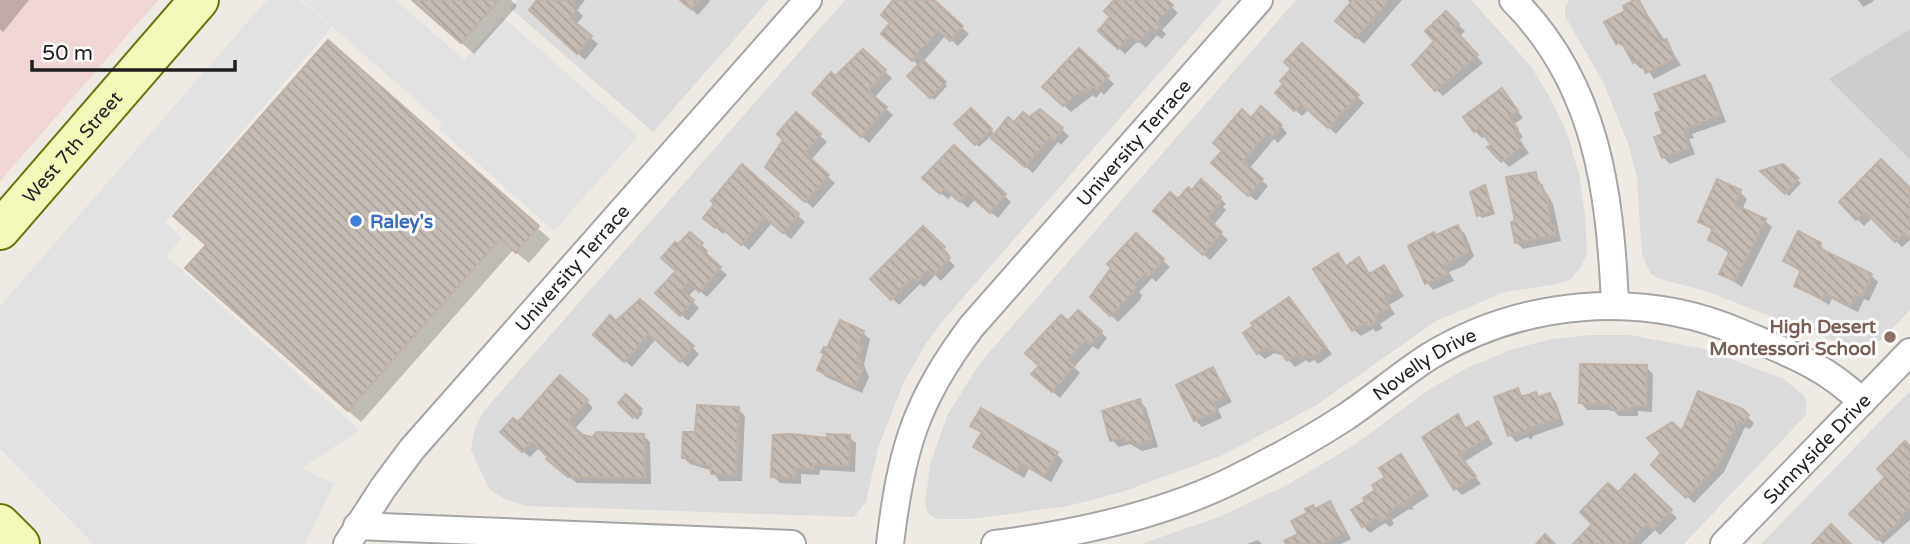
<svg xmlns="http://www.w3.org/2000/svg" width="1910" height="544" viewBox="0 0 1910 544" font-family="'Varela Round',sans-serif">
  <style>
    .residential { fill: #dcdbdb }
    .commercial { fill: #efd5d4 }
    .religious { fill: #ccc }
    .parking { fill: #e2e2e2 }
    .shadow { fill: #0003 }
    .building { fill: url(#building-back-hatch); stroke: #c0b2a7; stroke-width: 2 }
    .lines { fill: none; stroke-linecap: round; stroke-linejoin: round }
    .street-casing { stroke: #a5a5a5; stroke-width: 30 }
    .secondary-casing { stroke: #657308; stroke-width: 42 }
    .street { stroke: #fff; stroke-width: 26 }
    .secondary { stroke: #f4f8b9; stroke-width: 38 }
    .shop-dot { fill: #3f7fe0; stroke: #fff; stroke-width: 2.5 }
    .education-dot { fill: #8d6e63; stroke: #fff; stroke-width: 2.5 }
    .labels { text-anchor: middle; stroke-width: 6; stroke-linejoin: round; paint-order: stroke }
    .street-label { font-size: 19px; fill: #1e1e1e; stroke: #fff }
    .shop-label { font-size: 19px; font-weight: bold; fill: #366cbe; stroke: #fff; text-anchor: start }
    .education-label { font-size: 19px; font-weight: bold; fill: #785e54; stroke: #fff; text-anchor: end }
  </style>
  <defs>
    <pattern id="building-back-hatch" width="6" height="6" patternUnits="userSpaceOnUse" patternTransform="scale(1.75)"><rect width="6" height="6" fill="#c3bbb4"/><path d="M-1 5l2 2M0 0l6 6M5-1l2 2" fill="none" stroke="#a7a09a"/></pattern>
  </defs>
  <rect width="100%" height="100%" fill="#efebe4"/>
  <g class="residential">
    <path d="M517,0H769L653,132L510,8Z"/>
    <path d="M845,0H1223L946,317L925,345L903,384L878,448L866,502L854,517L527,506L504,499L489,489L471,450L474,431L483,412Z"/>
    <path d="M1296,0H1471L1530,65L1549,96L1567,133L1579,174L1585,215L1587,253L1580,268L1571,279L1558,284L1505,292L1436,321L1315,406L1223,455L1122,492L1068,506L971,519H937L928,513L925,505L930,464L948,414L980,363Z"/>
    <path d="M1569,0H1910V29L1830,79L1910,160V310L1876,345L1864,349L1849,347L1706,291L1660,279L1651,274L1642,255L1637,179L1629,146L1604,84L1565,16V7Z"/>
    <path d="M1591,335H1630L1704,349L1784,379L1804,396L1807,404L1806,415L1684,544H1141L1219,517L1285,486L1354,445L1430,389L1467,368L1510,350L1551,339Z"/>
    <path d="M1910,391V544H1761L1890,411Z"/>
  </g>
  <path class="commercial" d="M0,0H158L0,181Z"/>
  <path class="religious" d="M1910,29V160L1829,79Z"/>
  <g class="parking">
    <path d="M267,0H300L332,27L165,222L182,238L166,256L360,430L302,468L334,484L305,544H94L0,449V306Z"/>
    <path d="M302,0H396L464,60L503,17L638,136L554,231L438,128L442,123Z"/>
  </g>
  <g class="shadow">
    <path d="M0,0H29L3,32L0,29Z"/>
    <path d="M413,0H511L517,6L474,54Z"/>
    <path d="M539,0H585L577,10L583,16L576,25L598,44L585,60L538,17Z"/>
    <path d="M681,0H709L710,1L698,15Z"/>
    <path d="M896,0H931L969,34L958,46L946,35L923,62L947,86L934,100L910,76L919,66L890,40Z"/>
    <path d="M1117,0H1165L1178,13L1162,30L1166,34L1162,39L1157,35L1146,48L1138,41L1125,54L1100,31L1112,17Z"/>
    <path d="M1351,0H1402L1364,44L1344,27Z"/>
    <path d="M1638,0L1681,65L1654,79L1645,66L1641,69L1634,62L1626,48L1617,43L1627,12Z"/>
    <path d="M1858,0H1873L1874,1L1863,7Z"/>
    <path d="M1446,14L1465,31L1459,37L1483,63L1443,96L1437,90L1436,41Z"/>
    <path d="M328,43L550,239L529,263L513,250L361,422L200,280L207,246Z"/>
    <path d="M1079,50L1114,84L1104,95L1101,92L1096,98L1093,95L1071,112L1045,87Z"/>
    <path d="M863,52L892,78L874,98L893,115L869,143L821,101L835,78Z"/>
    <path d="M1704,77L1711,83L1726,122L1692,134L1694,138L1689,139L1695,154L1670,164L1663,157V112Z"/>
    <path d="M1501,90L1523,118L1514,124L1523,137L1519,140L1529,153L1509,167L1490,148L1493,146L1486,135L1482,138L1475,131Z"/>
    <path d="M1277,93L1357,96L1364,103L1336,134L1309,109L1302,116Z"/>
    <path d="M971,110L994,133L979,147L957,124Z"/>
    <path d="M1040,111L1069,136L1061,145L1058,142L1033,173L1000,145Z"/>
    <path d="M797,114L827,142L810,161L835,183L813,208L774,173Z"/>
    <path d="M1251,120L1281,126L1287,133L1278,143L1274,139L1249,169L1268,186L1256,201L1220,170Z"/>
    <path d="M954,147L1011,202L998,218L975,199L968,208L952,194L948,199L931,185Z"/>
    <path d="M743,166L805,222L791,239L772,223L749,250L726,230L723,234L712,224Z"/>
    <path d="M1782,166L1801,183L1789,196L1763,172Z"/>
    <path d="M1535,174L1553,204L1561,241L1523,249L1516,242L1517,223Z"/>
    <path d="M1485,188L1495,214L1482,218L1479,215Z"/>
    <path d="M1910,191V240L1902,247L1873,217L1864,226L1841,202Z"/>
    <path d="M1740,192L1747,199L1742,210L1765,221L1772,227L1742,287L1722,274L1730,254L1710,239L1713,231L1700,221Z"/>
    <path d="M1220,198L1226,204L1223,207L1226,210L1213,226L1228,240L1210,260L1162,218L1178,201Z"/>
    <path d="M1458,227L1465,234L1474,256L1464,266L1449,272L1454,281L1433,290L1427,283L1436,236Z"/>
    <path d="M923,228L950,255L947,258L955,266L941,281L935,275L924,287L920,284L899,305L873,279Z"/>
    <path d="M690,234L708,251L705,255L727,275L707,297L696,288L688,297L699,308L688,321L664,299L678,271V247Z"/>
    <path d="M1136,235L1170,267L1156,282L1152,278L1139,292L1142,295L1140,300L1118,322L1092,297Z"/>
    <path d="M1820,244L1826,253L1871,275L1878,282L1869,301L1864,299L1858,312L1832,299L1829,305L1796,285L1802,273L1785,261Z"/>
    <path d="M1338,255L1347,267L1358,259L1371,275L1383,267L1404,296L1389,305L1395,314L1380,324L1383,328L1376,332L1373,329L1361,336L1354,330Z"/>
    <path d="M1289,299L1332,354L1318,364L1314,360L1309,363L1306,360L1295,367L1285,356L1274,353L1265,359L1258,353Z"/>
    <path d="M617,323L692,347L699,354L688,367L656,339L632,367L602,341Z"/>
    <path d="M1068,324L1101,332L1107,338L1098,350L1093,346L1074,367L1080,373L1060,398L1040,381L1041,366Z"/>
    <path d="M863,333L870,339L864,365L869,377L862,393L826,377L819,370L828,350Z"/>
    <path d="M1646,367L1653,374L1652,412L1638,411V416H1619L1613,410H1587L1581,403Z"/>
    <path d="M1213,369L1232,402L1218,409L1222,418L1202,427L1195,420Z"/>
    <path d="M1517,390L1525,398L1536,394L1540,399L1549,395L1556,402L1564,425L1533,436L1531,440L1528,437L1516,442L1510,435Z"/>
    <path d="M626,397L643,413L637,420L621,403Z"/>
    <path d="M587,401L593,408L574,430L583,437L593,439L643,435L650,442L651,484L577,483L555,466L539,448L530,457L509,439L518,424Z"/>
    <path d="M1140,401L1146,408L1158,447L1142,451L1130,444L1119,447L1112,440Z"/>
    <path d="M738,409L745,416L742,481H719L713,471L690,464L683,457L697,434Z"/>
    <path d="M1742,411L1754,423L1750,429L1745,427L1724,472L1694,503L1654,464L1683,434Z"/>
    <path d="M1458,416L1467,429L1478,423L1493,444L1464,462L1481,484L1462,495L1456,489Z"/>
    <path d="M972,426L1057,454L1063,461L1051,482L1029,469L1024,478L975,447L983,434Z"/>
    <path d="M849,437L856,443L855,472L820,470L819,475L801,474V484L780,483L773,476L829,440Z"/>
    <path d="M1910,449V520L1883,544L1852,514Z"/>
    <path d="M1400,457L1429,496L1412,507L1414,510L1409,509L1392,520L1394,524L1390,527L1385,523L1370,533L1363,526L1367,501Z"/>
    <path d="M1635,477L1677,518L1660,535L1655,530L1641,544H1575Z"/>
    <path d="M1330,503L1351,539L1341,544H1288L1300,535L1316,510Z"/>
    <path d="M1258,540L1262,544H1247Z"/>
  </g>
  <g class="building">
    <path d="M412,0H499L461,43Z"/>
    <path d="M537,0H573L571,2L578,8L570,18L592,36L577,54L529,10Z"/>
    <path d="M680,0H699L691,9Z"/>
    <path d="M934,0L963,26L950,41L938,30L912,61L881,34L890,23L881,15L893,0Z"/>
    <path d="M1114,0H1167L1173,5L1157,22L1161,26L1154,33L1150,29L1138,42L1131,35L1118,49L1098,31L1110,17L1104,11Z"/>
    <path d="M1349,0H1389L1356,38L1335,21L1351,2Z"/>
    <path d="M1634,0H1639L1661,42L1666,39L1675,58L1646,73L1639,59L1633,63L1621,41L1616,44L1604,22L1625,11L1623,6Z"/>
    <path d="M1446,11L1459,24L1454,29L1478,55L1435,91L1412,65L1434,41L1425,31Z"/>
    <path d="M328,40L539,226L516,253L500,239L348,411L185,268L206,245L173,216Z"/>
    <path d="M1302,43L1359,95L1328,128L1301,104L1294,111L1275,93L1283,84L1280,81L1291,69L1284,62Z"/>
    <path d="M1079,48L1109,76L1097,89L1093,86L1088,92L1085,89L1063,106L1042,87Z"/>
    <path d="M863,49L886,70L868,91L887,107L861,137L812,94L831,72L835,76Z"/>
    <path d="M923,60L946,82L930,98L907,76Z"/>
    <path d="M1705,75L1720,115L1687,128L1688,131L1684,133L1689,148L1662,158L1654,137L1663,134L1655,113L1661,111L1654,94Z"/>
    <path d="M1502,88L1518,111L1509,117L1518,129L1514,132L1523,146L1501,162L1487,147L1491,145L1479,128L1474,132L1463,117Z"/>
    <path d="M1261,106L1282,125L1270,138L1266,134L1243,161L1263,179L1248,196L1211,163L1222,151L1213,143L1242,109L1251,118Z"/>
    <path d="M971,108L992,129L975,145L954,124Z"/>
    <path d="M1040,109L1063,128L1054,140L1050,137L1025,167L991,138L1008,117L1014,122L1023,112L1029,117Z"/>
    <path d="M796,112L821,134L805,153L829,175L805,202L765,167L783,140L777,134Z"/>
    <path d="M954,145L1006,194L990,213L967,193L960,202L944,189L940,194L922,178Z"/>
    <path d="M1881,159L1910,188V239L1904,233L1895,242L1865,212L1856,220L1839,202Z"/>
    <path d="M742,164L799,214L783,233L764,217L741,245L718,225L715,228L703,218L714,204L711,201Z"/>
    <path d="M1783,164L1799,178L1785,194L1760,171Z"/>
    <path d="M1536,172L1538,186L1542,185L1544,195H1547L1551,227L1554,226L1555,235L1515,243L1511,222L1515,221L1506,177Z"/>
    <path d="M1201,179L1221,197L1218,200L1221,202L1207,218L1222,232L1203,255L1153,211L1170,192L1178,199L1188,187L1192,190Z"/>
    <path d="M1717,179L1741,190L1735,205L1766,219L1735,281L1719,274L1729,253L1727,249L1708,240L1713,228L1698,222Z"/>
    <path d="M1485,185L1493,211L1477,216L1470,192Z"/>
    <path d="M1458,225L1468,252L1444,265L1448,274L1425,284L1408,246L1434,232L1436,235Z"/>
    <path d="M923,226L945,247L942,250L950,258L933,275L928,270L916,282L912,278L891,300L870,279Z"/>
    <path d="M1798,231L1821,243L1819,248L1872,274L1862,296L1857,294L1851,306L1825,294L1822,299L1794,286L1801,270L1783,261Z"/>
    <path d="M690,232L703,243L699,247L721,267L699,292L688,282L682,290L694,300L680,316L655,293L676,271L661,258L675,242L678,244Z"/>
    <path d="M1136,233L1164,259L1149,276L1145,273L1134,284L1136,287L1133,293L1110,316L1090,297L1111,268L1107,264Z"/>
    <path d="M1338,253L1346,266L1359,257L1369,274L1384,265L1398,288L1384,298L1390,307L1375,316L1377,321L1368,326L1366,322L1352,331L1313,269Z"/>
    <path d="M1289,297L1326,347L1310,358L1307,354L1301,358L1298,354L1287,361L1280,351L1266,347L1257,354L1243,333L1253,326L1251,323Z"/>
    <path d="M640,299L694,346L680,362L649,334L624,362L593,335L610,315L616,321Z"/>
    <path d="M1078,310L1102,331L1090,345L1085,340L1068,360L1075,365L1052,392L1031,374L1039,366L1025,353L1061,315L1068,321Z"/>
    <path d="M840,320L864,331L858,344L863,346L857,358L861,360L858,367L863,369L855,387L817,370L824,354L821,352L824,347L827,348Z"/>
    <path d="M1580,364L1647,365L1646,406L1632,405L1631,410H1610V404L1579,403Z"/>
    <path d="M1213,367L1227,395L1213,402L1217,411L1194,421L1176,385Z"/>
    <path d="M560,375L588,400L568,422L583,435L592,437L597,432L644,434L645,478L568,477L546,459L548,457L532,442L522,452L500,432L513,418L518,422Z"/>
    <path d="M1518,388L1521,397L1536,392L1538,397L1550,393L1559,418L1527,429L1528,432L1522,434L1521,431L1508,436L1494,397Z"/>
    <path d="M1698,391L1743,409L1749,415L1743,423L1738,421L1718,465L1686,498L1651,465L1661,453L1647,438L1672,422L1682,431Z"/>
    <path d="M626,394L642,409L633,418L618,403Z"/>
    <path d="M1140,399L1152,440L1134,445L1132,440L1125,442L1124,437L1110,441L1102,411Z"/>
    <path d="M697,405L739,407L736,475L711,474V465L695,464V459L682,458L683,432H695Z"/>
    <path d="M981,408L1058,452L1044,476L1021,463L1016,472L973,447L982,432L970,426Z"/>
    <path d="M1458,414L1465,429L1478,421L1488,437L1459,455L1476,476L1454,490L1422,437Z"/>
    <path d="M792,434L827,438V434L850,435L849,466L813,464V469L795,468V478L771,477L773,435Z"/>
    <path d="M1905,441L1910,446V506L1895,526L1877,540L1849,514L1885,477L1877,469Z"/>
    <path d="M1401,454L1423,489L1407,500L1408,503L1404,506L1402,503L1387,513L1389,517L1382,521L1377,517L1362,527L1351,510L1365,501L1363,498L1375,490L1372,485L1385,477L1379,468Z"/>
    <path d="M1635,474L1672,510L1653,529L1647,524L1628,544H1573L1592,524L1580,512L1608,483L1618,492Z"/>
    <path d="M1330,501L1346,532L1322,544H1286L1284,541L1298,534L1291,521L1307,513L1305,509L1313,505L1315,509Z"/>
    <path d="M1831,524L1851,544H1812Z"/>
    <path d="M1545,534L1555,544H1536Z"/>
  </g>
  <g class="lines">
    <g class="street-casing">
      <g id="street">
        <path d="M1513,0C1597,84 1610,192 1615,304"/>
        <path d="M357,526L792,544"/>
        <path id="s1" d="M347,544L383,488L412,449L808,0"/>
        <path id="s2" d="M890,544C901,451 915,401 972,326L1259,0"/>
        <path id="s3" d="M995,544C1074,534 1156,517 1229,482C1268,463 1307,442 1344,418C1373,399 1400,375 1430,356C1523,300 1639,290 1739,332C1786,352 1825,365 1862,402"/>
        <path id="s4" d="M1724,544L1910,352"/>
      </g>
    </g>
    <g class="secondary-casing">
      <g id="secondary">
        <path id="s5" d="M0,230L199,0"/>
        <path d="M0,524L20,544"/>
      </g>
    </g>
    <use href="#street" class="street"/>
    <use href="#secondary" class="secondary"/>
  </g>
  <circle class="shop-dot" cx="356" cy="221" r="7"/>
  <circle class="education-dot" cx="1890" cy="337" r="7"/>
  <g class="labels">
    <g class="street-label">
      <text dy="7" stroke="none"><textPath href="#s2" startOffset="481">University Terrace</textPath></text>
      <text dy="7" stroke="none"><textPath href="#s5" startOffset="110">West 7th Street</textPath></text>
      <text dy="7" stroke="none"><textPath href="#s1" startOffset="357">University Terrace</textPath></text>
      <text dy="7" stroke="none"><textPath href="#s3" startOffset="472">Novelly Drive</textPath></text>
      <text dy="7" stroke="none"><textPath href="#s4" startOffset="133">Sunnyside Drive</textPath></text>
    </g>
    <g class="shop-label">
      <text x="370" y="228">Raley's</text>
    </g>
    <g class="education-label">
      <text x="1876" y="333">High Desert<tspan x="1876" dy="22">Montessori School</tspan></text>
    </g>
  </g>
  <path d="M32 60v10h203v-10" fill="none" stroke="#1e1e1e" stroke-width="3.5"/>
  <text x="42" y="60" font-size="21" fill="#1e1e1e" stroke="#ffffff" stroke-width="5" paint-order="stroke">50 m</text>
</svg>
